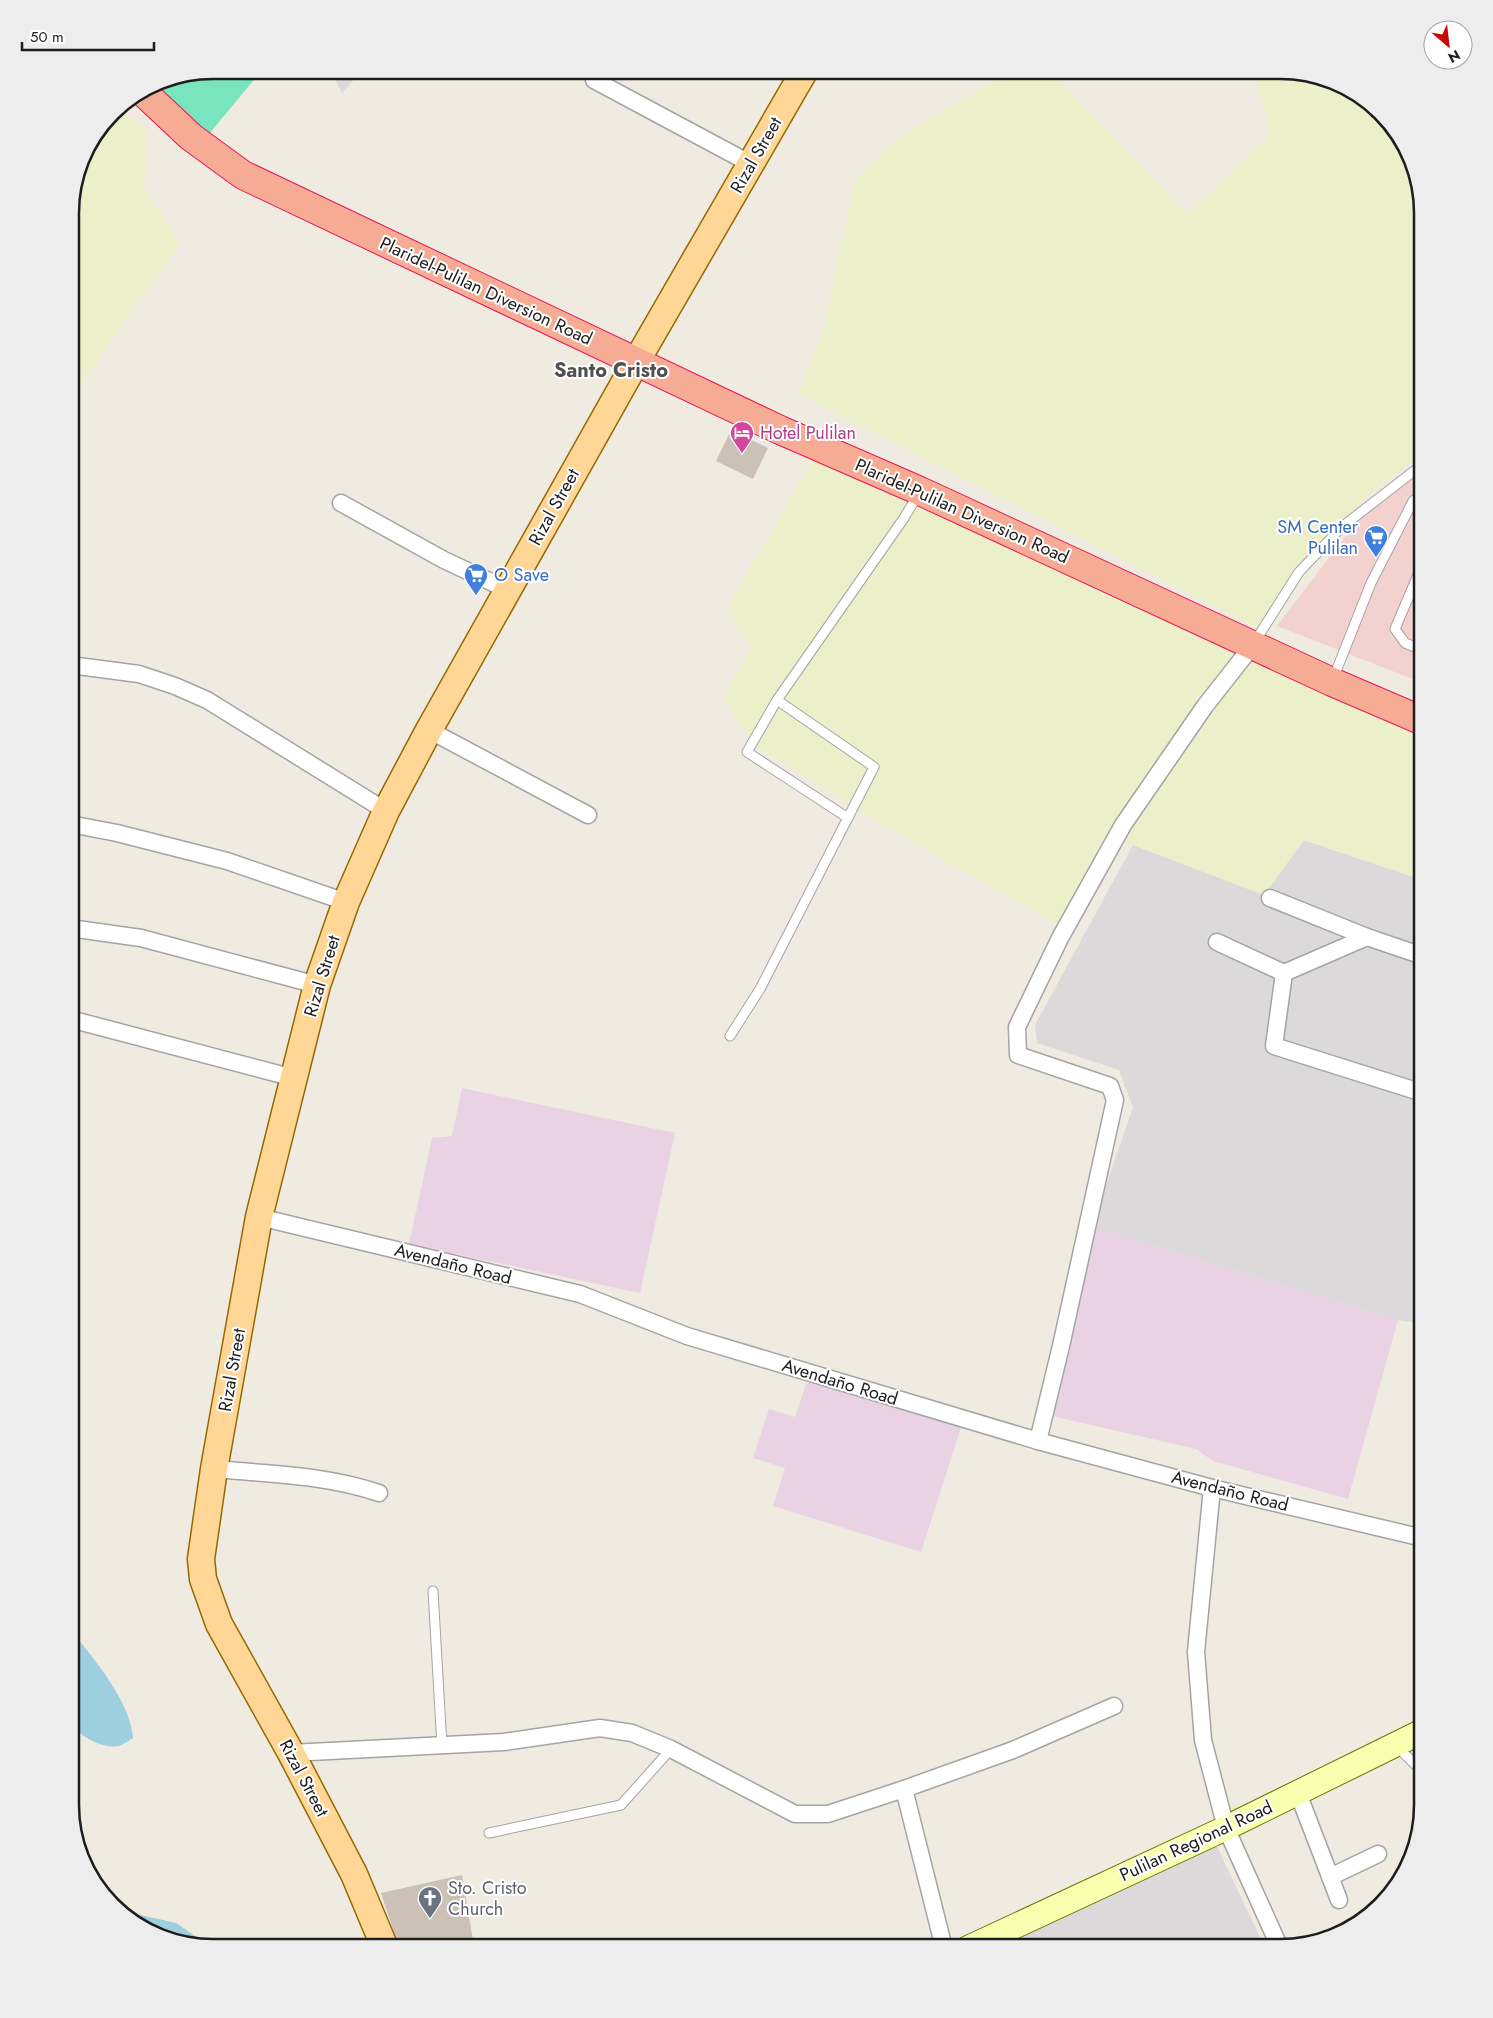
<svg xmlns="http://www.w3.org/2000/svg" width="1493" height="2018" viewBox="0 0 1493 2018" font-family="Jost,sans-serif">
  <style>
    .residential { fill: #dbd9d9 }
    .commercial { fill: #f2d1ce }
    .industrial { fill: #e9d2e4 }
    .farmland { fill: #ecf0ca }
    .pitch { fill: #78e5bf }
    .water { fill: #9dcfe1 }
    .building { fill: #cbc1b7 }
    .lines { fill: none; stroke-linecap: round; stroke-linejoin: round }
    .service-casing { stroke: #a4a4a4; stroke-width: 11 }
    .minor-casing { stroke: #a4a4a4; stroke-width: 19 }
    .secondary-casing { stroke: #670; stroke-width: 26 }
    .primary-casing { stroke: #956900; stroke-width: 29 }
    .trunk-casing { stroke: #e61555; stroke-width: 30 }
    .service { stroke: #fff; stroke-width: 9 }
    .minor { stroke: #fff; stroke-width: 16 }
    .secondary { stroke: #f8ffaf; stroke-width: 24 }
    .primary { stroke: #ffd696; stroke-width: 26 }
    .trunk { stroke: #f6ac94; stroke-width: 28 }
    .labels { text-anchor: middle; stroke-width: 4; stroke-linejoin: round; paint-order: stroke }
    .street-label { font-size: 18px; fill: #1d1d1d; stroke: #fff }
    .hotel-label { font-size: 18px; fill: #b23c85; stroke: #fff; text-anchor: start }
    .shop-label { font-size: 18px; fill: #366cbe; stroke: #fff; text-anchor: end }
    .worship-label { font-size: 18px; fill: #5b616d; stroke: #fff; text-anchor: start }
    .quarter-label { font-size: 20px; font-weight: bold; fill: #505050; stroke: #fff }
    .rim { fill: none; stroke: #1d1d1d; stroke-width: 2.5 }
  </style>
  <rect width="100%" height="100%" fill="#efebe1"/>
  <g class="residential">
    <path d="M331,70H367L358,75L342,93Z"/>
    <path d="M1303,840L1423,880V1324L1398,1320L1092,1227L1133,1107L1119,1070L1037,1043L1035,1025L1133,845L1264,895Z"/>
    <path d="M1214,1840L1265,1948H1000Z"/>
  </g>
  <path class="commercial" d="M1423,464V683L1277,626L1381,490Z"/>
  <g class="industrial">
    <path d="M462,1088L675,1133L640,1293L409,1244L432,1138L452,1136Z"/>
    <path d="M1092,1227L1398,1320L1348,1499L1213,1461L1196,1449L1043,1414Z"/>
    <path d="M826,1375L964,1418L921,1552L773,1506L785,1468L753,1458L769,1409L795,1417L806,1384Z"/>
  </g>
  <g class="farmland">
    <path d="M1012,70H1049L1187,214L1270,134L1254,70H1290L1352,89L1404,141L1423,212V453L1364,499L1263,631L798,394L824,327L854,182L894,140Z"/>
    <path d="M116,109L147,129L144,188L180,243L70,400V203L85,149Z"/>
    <path d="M813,459L1245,648L1423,731V880L1304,840L1264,895L1117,839L1064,928L936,856L757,747L723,699L752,647L726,610Z"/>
  </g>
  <path class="pitch" d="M212,70H262L209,134L155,83Z"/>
  <g class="water">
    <path d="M70,1629C93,1658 130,1700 133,1738C129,1740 123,1745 119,1746C101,1749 82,1736 70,1725Z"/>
    <path d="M123,1911L176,1923L213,1948H203L141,1929Z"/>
  </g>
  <g class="building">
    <path d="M731,430L768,448L753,479L716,461Z"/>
    <path d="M462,1875L474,1946L466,1948H399L381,1893Z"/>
  </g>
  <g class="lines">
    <g class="service-casing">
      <g id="service">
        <path d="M1254,643L1299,572L1343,526L1423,464"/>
        <path d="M1423,650L1405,643L1395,629L1423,563"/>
        <path d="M1333,679L1371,583L1413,501L1423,494"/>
        <path d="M777,700L747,752L848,818"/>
        <path d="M730,1036L760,989L874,767L777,700L904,518L919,493"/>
        <path d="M433,1591L442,1746"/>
        <path d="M1395,1745L1423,1772"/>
        <path d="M489,1833L621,1805L671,1749"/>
      </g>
    </g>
    <g class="minor-casing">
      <g id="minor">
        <path d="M594,80L751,164"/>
        <path d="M341,503L444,560L508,590"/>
        <path d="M70,665L139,674L175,686L207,700L386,811"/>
        <path d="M429,730L588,815"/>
        <path d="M70,824L117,833L227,861L346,902"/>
        <path d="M1270,898L1367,937L1423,956"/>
        <path d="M70,928L141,938L317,985"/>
        <path d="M1367,937L1284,973L1274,1046L1423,1093"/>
        <path d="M1217,942L1284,973"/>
        <path d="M70,1019L294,1078"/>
        <path d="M259,1217L580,1294L687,1336L1038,1441L1212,1488L1423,1538"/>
        <path d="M1038,1441L1061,1346L1115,1100L1110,1086L1018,1055L1017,1027L1060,938L1123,825L1205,706L1253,645"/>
        <path d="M214,1469C270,1474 326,1475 379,1493"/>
        <path d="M1212,1488L1196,1652L1203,1740L1226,1828L1280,1948"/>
        <path d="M291,1753L504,1742L600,1728L632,1733L671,1749L795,1814H828L904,1789L1013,1750L1114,1706"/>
        <path d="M904,1789L944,1948"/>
        <path d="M1298,1793L1339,1900"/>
        <path d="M1330,1877L1378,1854"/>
      </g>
    </g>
    <g class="secondary-casing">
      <path id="secondary" d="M968,1948L1226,1828L1423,1731"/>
    </g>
    <g class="primary-casing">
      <path id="primary" d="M385,1948L354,1874L291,1753L219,1624L203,1579L201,1559L214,1469L259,1217L317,985L346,902L386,811L429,730L636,362L805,70"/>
    </g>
    <g class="trunk-casing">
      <path id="trunk" d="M142,91L191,137L243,175L780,430L920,491L1332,682L1423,721"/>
    </g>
    <use href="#service" class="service"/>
    <use href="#minor" class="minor"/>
    <use href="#secondary" class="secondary"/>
    <use href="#primary" class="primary"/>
    <use href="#trunk" class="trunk"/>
  </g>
  <defs>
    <g id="hotel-pin" transform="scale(1.25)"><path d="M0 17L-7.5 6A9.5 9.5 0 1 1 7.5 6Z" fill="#d1479c" stroke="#fff"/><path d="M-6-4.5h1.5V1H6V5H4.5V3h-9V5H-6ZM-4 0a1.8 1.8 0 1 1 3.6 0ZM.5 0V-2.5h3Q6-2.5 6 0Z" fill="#fff"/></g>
    <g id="supermarket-pin" transform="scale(1.25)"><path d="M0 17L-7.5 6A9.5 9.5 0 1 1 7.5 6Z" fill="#3f7fe0" stroke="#fff"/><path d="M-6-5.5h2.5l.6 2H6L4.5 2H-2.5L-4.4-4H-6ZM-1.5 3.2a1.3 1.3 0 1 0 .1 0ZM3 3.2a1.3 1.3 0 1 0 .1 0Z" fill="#fff"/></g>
    <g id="church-pin" transform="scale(1.25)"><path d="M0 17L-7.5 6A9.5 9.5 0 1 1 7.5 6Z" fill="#6b7280" stroke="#fff"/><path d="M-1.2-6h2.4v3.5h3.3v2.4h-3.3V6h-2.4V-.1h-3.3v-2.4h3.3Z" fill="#fff"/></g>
  </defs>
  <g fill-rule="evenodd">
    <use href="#hotel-pin" x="742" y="433"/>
    <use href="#supermarket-pin" x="1376" y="537"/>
    <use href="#supermarket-pin" x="476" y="575"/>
    <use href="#church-pin" x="430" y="1898"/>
  </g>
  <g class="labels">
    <g class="street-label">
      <text transform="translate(756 155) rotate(-60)" y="6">Rizal Street</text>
      <text transform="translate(486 291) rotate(25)" y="6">Plaridel-Pulilan Diversion Road</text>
      <text transform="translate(554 507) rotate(-61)" y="6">Rizal Street</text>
      <text transform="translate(962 511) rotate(24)" y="6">Plaridel-Pulilan Diversion Road</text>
      <text transform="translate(322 976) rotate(-73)" y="6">Rizal Street</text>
      <text transform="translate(453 1264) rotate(14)" y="6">Avendaño Road</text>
      <text transform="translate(232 1370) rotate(-80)" y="6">Rizal Street</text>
      <text transform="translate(840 1382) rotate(17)" y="6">Avendaño Road</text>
      <text transform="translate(1230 1491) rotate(14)" y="6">Avendaño Road</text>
      <text transform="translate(304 1778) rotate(62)" y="6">Rizal Street</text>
      <text transform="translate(1196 1841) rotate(-25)" y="6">Pulilan Regional Road</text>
    </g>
    <g class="hotel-label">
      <text x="760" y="439">Hotel Pulilan</text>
    </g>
    <g class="shop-label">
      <text x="1358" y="533">SM Center<tspan x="1358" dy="21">Pulilan</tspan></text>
      <text x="494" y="581" text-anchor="start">O Save</text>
    </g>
    <g class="worship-label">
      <text x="448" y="1894">Sto. Cristo<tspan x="448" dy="21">Church</tspan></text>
    </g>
    <g class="quarter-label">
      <text x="611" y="377">Santo Cristo</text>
    </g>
  </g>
  <path d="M0 0H1493V2018H0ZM213 79H1280A134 134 0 0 1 1414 213V1805A134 134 0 0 1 1280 1939H213A134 134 0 0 1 79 1805V213A134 134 0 0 1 213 79Z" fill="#ededed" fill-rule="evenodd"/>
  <path class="rim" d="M213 79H1280A134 134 0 0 1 1414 213V1805A134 134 0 0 1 1280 1939H213A134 134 0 0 1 79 1805V213A134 134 0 0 1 213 79Z"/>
  <g transform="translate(1448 45) rotate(152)"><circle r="24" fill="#ffffff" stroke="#a5a5a5"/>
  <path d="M0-4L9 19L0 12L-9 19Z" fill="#c90700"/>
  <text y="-8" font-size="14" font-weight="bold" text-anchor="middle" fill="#1d1d1d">N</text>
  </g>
  <path d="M22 42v8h132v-8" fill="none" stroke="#1d1d1d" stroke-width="2.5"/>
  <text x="30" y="42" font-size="15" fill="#1d1d1d" stroke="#ffffff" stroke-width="4" paint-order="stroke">50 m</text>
</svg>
